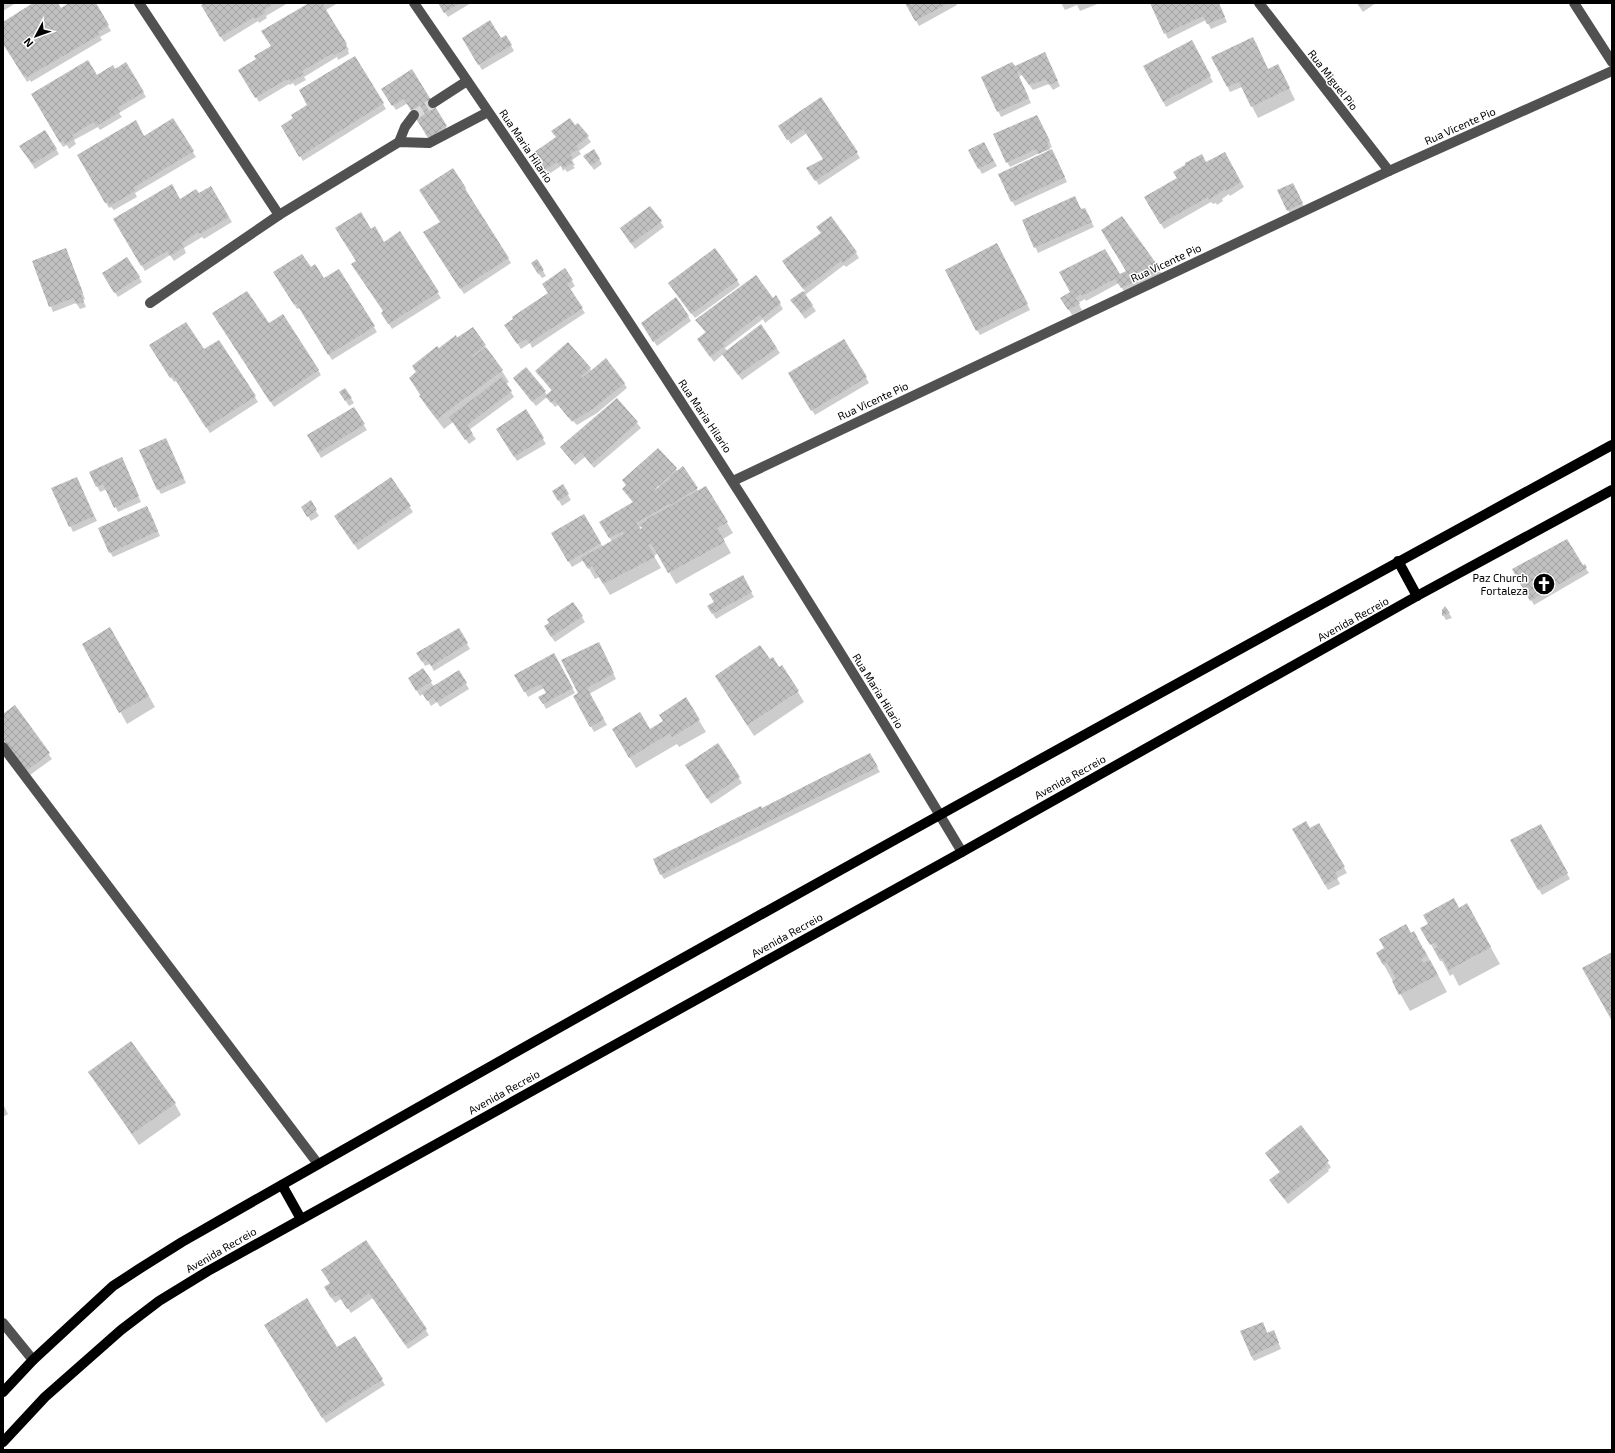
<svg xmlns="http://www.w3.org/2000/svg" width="1615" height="1453" viewBox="0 0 1615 1453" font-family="'Exo 2',sans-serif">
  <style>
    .shadow { fill: #0003; fill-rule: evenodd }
    .building { fill: url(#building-cross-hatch) }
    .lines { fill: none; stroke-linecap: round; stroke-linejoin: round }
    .minor-tunnel { stroke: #d9d9d9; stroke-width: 10; stroke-dasharray: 10 5; stroke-linecap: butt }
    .minor { stroke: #515151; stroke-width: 10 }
    .major { stroke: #000; stroke-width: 10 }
    .labels { text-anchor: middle; stroke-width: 3; stroke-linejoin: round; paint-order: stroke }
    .street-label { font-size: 11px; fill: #000; stroke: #fff }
    .poi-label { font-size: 11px; fill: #000; stroke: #fff; text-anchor: end }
  </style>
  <defs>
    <pattern id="building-cross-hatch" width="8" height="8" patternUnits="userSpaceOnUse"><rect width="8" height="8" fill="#c0c0c0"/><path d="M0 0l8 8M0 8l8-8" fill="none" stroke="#a3a3a3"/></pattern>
  </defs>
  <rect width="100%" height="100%" fill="#fff"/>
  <g class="shadow">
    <path d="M3,3H16L3,11Z"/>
    <path d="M35,3H57L61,9L71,3H95L111,31L100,37L102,40L31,82L30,80L27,82L3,42V23Z"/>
    <path d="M207,3H288L266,16L267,18L259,23L258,21L224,42L202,6Z"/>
    <path d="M311,3H338L326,10L349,50H348L349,54L338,60L337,57L304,77L306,80L295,86L293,83L290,85L289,84L259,102L240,71L258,60Z"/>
    <path d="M439,3H471L448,17Z"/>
    <path d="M906,3H956L957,5L919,26Z"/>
    <path d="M1061,3H1100L1080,11L1077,5L1065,10Z"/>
    <path d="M1151,3H1218L1227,22L1211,29L1206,20L1168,39Z"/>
    <path d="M1357,3H1376L1363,12Z"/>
    <path d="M506,36L514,51L482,70L463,38L500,40Z"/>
    <path d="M1192,42L1213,82L1166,107L1145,66Z"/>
    <path d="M1256,43L1268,70L1284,77L1295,100L1258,118L1242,87L1230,92L1213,57Z"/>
    <path d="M355,57L386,109L303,161L282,126L295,119Z"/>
    <path d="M1047,59L1060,86L1053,90L1049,84L1033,90L1022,75L1019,77L1031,103L1001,117L982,78L1014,67Z"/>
    <path d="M126,64L146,97L119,113L122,117L100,130L98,127L74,140L76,144L69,149L67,145L63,147L32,94L115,71Z"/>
    <path d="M412,70L449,132L432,142L408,103L396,110L386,95Z"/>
    <path d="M821,98L860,158L819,185L811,173L824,160L807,133L791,144L782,131Z"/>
    <path d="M173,120L196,157L135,193L137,197L114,210L111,207L109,208L79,156L144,137Z"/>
    <path d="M1040,121L1052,147L1010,167L1007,162Z"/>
    <path d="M578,124L591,142L579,151L581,154L572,160L575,165L573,166L575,168L567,172L565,169L563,171L561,166L549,174L537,158Z"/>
    <path d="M45,131L59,154L35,169L24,151Z"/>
    <path d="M984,143L997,166L982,174L969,150Z"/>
    <path d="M594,150L602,164L594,170L588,161Z"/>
    <path d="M1224,153L1244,187L1230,196L1229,194L1222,199L1223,201L1217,205L1216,203L1213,204L1211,202L1164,229L1145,197Z"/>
    <path d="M1055,156L1067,182L1015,206L1012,201Z"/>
    <path d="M453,169L511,263L464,294L428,238L441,222Z"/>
    <path d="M211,188L232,222L204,239L202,237L184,248L186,253L174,261L170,255L145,271L115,220L198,195Z"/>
    <path d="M1296,190L1305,209L1291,216L1288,210Z"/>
    <path d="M650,207L664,227L635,249L621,229Z"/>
    <path d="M1081,210L1088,214L1094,227L1038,253L1024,220Z"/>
    <path d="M371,230L384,243L400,233L441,298L392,329L385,318L384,312L357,261Z"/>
    <path d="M66,249L85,299L83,300L86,307L80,309L76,303L53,312L33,261Z"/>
    <path d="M1000,250L1030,310L980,335L977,330Z"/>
    <path d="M856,253L859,258L846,267L844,265L805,295L816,311L805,319L792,300L805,291L786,267Z"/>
    <path d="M127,258L142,282L118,297L106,279Z"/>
    <path d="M537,261L546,276L542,278L535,269Z"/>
    <path d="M310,269L324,280L339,270L377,332L332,360L300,308L297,309L274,272Z"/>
    <path d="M565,270L575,286L569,290L585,313L532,348L530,343L521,349L509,330L514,319L549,294Z"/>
    <path d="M1128,271H1160L1163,275L1125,293L1119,283L1086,301L1085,299L1078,303L1082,310L1072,315L1062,298Z"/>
    <path d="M737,280L740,285L695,318L672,288Z"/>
    <path d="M773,299L780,304L783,309L765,323L763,319L725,348L727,351L761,326L780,353L742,380L723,354L714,362L701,344L706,333L700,325Z"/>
    <path d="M688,316L691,321L657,346L646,329Z"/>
    <path d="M217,319L269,325L318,370L321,375L274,407Z"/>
    <path d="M472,328L502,371L509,382L506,384L514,397L469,430L476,439L469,444L453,422L444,429L427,407L410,378L439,349Z"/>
    <path d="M844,340L869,383L815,415L789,373Z"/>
    <path d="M153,351H204L255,397L258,402L210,433L176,381L174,382Z"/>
    <path d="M590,369L591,371L624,383L627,388L597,413L577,425L573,421L572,422L558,405L555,407L547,397L536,406L514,379L545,391L547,396L552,391L536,371Z"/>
    <path d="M345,389L354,403L349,406L340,392Z"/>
    <path d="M617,399L641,428L594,468L585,457L575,465L561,448Z"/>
    <path d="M353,408L367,430L321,458L308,435Z"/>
    <path d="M526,411L546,444L517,461L500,434Z"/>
    <path d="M168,444L186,483L161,494L158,489Z"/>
    <path d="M124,464L141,502L118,512L107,489L100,492L90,472Z"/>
    <path d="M682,468L698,491L706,487L733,533L723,539L731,553L676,584L658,553L654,556L661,568L610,595L599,577L595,579L584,560L572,567L552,534L584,515L603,547L612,542L601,522L634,503L623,489L676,469L677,471ZM658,485L660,488L652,492ZM642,526L644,529L639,531L638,529Z"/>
    <path d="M77,478L97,521L73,532L53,489Z"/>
    <path d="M391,479L413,512L358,550L339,521Z"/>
    <path d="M562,485L571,500L562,506L556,496Z"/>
    <path d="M310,502L319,516L311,521L302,507Z"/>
    <path d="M150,512L160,536L113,557L110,552Z"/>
    <path d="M1584,566L1589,573L1534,605L1514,570Z"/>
    <path d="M742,577L754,597L716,619L709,607L715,603Z"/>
    <path d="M573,603L585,622L555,642L548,632Z"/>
    <path d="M1445,607L1452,618L1446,620L1443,615Z"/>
    <path d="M110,628L155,707L127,724L83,644Z"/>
    <path d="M458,629L470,649L434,671L430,664L425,666L418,653Z"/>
    <path d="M601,648L616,679L589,694L607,725L594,732L574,696L580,694Z"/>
    <path d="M554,654L575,693L546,709L540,697L547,693L544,688L528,697L516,675Z"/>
    <path d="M770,660L798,692L804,702L754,736L723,687Z"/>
    <path d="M423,670L434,687L458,671L469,689L440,707L437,702L431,706L424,693L420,696L410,679Z"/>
    <path d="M686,699L706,732L679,747L677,744L636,768L613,730H650L664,722Z"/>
    <path d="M15,707L52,759L30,775L3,738V715Z"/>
    <path d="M717,744L742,783L711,804L689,770Z"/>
    <path d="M869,755L880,772L664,879L661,874L762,809Z"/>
    <path d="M1319,824L1347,873L1337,878L1340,884L1328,890L1293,829H1309Z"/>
    <path d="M1540,825L1570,879L1542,895L1512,841Z"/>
    <path d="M1459,909L1476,921L1500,964L1459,986L1453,974L1450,976L1442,961H1440L1422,928Z"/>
    <path d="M1424,949L1447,992L1410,1011L1377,953Z"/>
    <path d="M89,1072L175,1104L181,1115L139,1145Z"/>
    <path d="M3,1104L8,1114L3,1117Z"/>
    <path d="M1300,1126L1331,1167L1328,1170L1329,1171L1288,1204L1270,1180L1280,1172L1266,1154Z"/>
    <path d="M366,1241L429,1335L408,1349L373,1298L351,1313L341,1299L335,1303L328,1293L331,1284Z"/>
    <path d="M265,1325L337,1348L355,1337L385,1385L326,1423Z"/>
    <path d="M1265,1328L1268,1334L1276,1337L1281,1349L1254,1361L1251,1356Z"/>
  </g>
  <g class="building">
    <path d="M33,3H58L61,8L69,3H96L109,25L98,32L99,35L27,77L26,75L24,77L3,44V22Z"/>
    <path d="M205,3H276L264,10L265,13L255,19L254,17L220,37L201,5Z"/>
    <path d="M309,3H326L323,5L347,44L346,45L347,48L335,55L333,53L302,71L304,74L291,82L289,79L286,81L285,80L255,98L238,70L256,59L254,56L271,46L261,31Z"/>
    <path d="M438,3H460L444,13Z"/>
    <path d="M905,3H949L915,21Z"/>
    <path d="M1150,3H1219L1225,17L1207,24L1203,16L1164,34Z"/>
    <path d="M1357,3H1366L1360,7Z"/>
    <path d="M490,20L501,38L506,35L512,45L478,65L462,38Z"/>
    <path d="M1253,37L1268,69L1278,64L1290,88L1251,107L1239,82L1227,87L1211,57Z"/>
    <path d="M1192,40L1211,76L1163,102L1143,66Z"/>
    <path d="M1045,52L1058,81L1049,85L1046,79L1029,85L1019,71L1017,72L1029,98L997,112L981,77L1012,62L1015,66Z"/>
    <path d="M355,56L384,103L299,157L281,126L293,118L291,115L307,105L299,90Z"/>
    <path d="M88,60L97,75L113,65L115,69L126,62L144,92L117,108L120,112L96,126L94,122L72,135L74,139L65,144L63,140L60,143L31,94Z"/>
    <path d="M412,69L447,126L428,138L404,99L392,106L381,89Z"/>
    <path d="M821,97L858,152L815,181L806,168L823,159L803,129L787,140L778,126Z"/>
    <path d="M1037,115L1050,141L1047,143L1050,149L1038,154L1036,149L1006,163L993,134Z"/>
    <path d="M173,118L194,151L133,188L135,191L110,206L108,202L105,203L77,155L136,120L144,136Z"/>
    <path d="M570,118L575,125L578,123L589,136L576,146L579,149L570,154L573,159L571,160L573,163L563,168L561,165L560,166L557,162L545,170L533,153L556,137L551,131Z"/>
    <path d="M45,130L57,149L32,164L19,146Z"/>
    <path d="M984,142L994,161L978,169L968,150Z"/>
    <path d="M594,149L600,159L591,166L583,156Z"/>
    <path d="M1052,149L1065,177L1011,202L998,174Z"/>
    <path d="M1225,152L1241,182L1226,191L1225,189L1209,200L1208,197L1160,224L1144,197L1177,178L1173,172L1185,165V163L1202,154L1206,162Z"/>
    <path d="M453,168L466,188L465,189L509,258L460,289L423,232L440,222L419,190Z"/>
    <path d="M1293,183L1303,203L1287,211L1277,190Z"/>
    <path d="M172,184L180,199L196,189L199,193L211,186L229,217L200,234L198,232L181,243L184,247L170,256L167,251L141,266L113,219Z"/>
    <path d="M1075,196L1081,209L1085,208L1092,222L1034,248L1022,220Z"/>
    <path d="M650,206L662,221L631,244L620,228Z"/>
    <path d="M361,212L371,229L375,226L384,242L400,231L439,292L388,324L381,313L383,311L351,264L356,261L335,228Z"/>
    <path d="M831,216L857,252L843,263L841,261L803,289L782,261L821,233L816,227Z"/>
    <path d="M1122,216L1161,270L1121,288L1115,279L1082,296L1081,294L1075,298L1080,304L1068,310L1060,298L1070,292L1059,272L1105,249L1120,274L1126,271L1101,230Z"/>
    <path d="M997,243L1028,304L976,331L945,270Z"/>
    <path d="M66,248L83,293L81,294L84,302L76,304L74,298L49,307L32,261Z"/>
    <path d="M715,248L738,280L691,314L668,283Z"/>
    <path d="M302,254L311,267L315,264L324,278L339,269L375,326L328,355L296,303L294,305L273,272Z"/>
    <path d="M127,257L140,277L114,293L102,273Z"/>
    <path d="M537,259L544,270L538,274L531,263Z"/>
    <path d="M565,268L573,280L567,284L583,308L529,343L526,339L517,344L504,325L513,319L512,317L548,293L542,284Z"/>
    <path d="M756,275L773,298L776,295L781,303L762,318L759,315L723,343L725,346L710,357L697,339L706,332L695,320Z"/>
    <path d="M247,291L269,323L283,314L319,370L270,402L212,313Z"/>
    <path d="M803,291L813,305L802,314L790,300Z"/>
    <path d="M676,297L689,316L653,342L641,323Z"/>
    <path d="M186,322L204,349L219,340L256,396L206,428L173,376L170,378L149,345Z"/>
    <path d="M761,324L777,348L738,375L722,354Z"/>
    <path d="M473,327L486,345L472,356L473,357L486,347L503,370L437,419L419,396L421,395L409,378L416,372L412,366L437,346L439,348L456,335L457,338Z"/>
    <path d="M844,339L867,377L811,411L788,373Z"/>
    <path d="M568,342L591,368L581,376L582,378L606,358L625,383L594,408L573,421L569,417H568L554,400L551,403L545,396L552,390L535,371Z"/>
    <path d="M526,367L546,391L532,402L513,378Z"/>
    <path d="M502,377L512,391L467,425L473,434L465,440L449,417Z"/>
    <path d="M345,388L352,398L345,401L339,392Z"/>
    <path d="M617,398L638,422L591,464L581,452L572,461L560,447Z"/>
    <path d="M354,407L365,424L318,453L307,435Z"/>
    <path d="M526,409L544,438L514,457L496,429Z"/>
    <path d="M166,438L184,478L157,490L139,450Z"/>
    <path d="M658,448L677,468L653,491L670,479L669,477L683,466L698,488L670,505L669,504L636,523L640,529L642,528L640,524L647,521V519L706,486L728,522L717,528L725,542L668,573L651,543L648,545L655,557L603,584L592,566L588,569L581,558L624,534L623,531L609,538L599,522L633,502L622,489L626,485L622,480Z"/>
    <path d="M122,457L139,496L114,508L103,484L96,487L89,472Z"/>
    <path d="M77,477L94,516L69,527L51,488Z"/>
    <path d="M391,477L411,506L354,545L334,516Z"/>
    <path d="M563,484L569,494L558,501L552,491Z"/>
    <path d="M311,500L317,510L307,517L301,507Z"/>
    <path d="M147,506L158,531L109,553L98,528Z"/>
    <path d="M584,514L601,543L568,562L551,533Z"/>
    <path d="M1567,539L1583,565L1585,564L1587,568L1530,601L1512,569Z"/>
    <path d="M743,575L752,592L712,614L707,606L714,602L709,594Z"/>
    <path d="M573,602L583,616L551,637L544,626L549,623L547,619Z"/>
    <path d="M1445,606L1450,613L1442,616V610Z"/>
    <path d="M110,627L149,696L119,713L82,644Z"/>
    <path d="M459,628L468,643L431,666L426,659L422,662L416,653Z"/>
    <path d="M599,642L614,673L587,688L604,719L590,727L573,696L578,693L561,660Z"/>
    <path d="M760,645L770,659L773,657L779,667L782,665L799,691L747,725L715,676Z"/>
    <path d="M554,653L573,688L543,704L538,697L546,693L541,684L524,692L514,675Z"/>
    <path d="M423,668L432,681L416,691L408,678Z"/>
    <path d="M459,670L467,683L437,702L433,697L427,701L422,693Z"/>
    <path d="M686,697L700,720L672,737L670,733L629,758L612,729L640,712L650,729L663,721L659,715Z"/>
    <path d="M15,705L50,753L26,771L3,739V714Z"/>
    <path d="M718,743L740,777L707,799L685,765Z"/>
    <path d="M870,753L878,767L660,875L653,859L761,806L762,808Z"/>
    <path d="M1306,821L1310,828L1319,823L1345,867L1335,872L1338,878L1325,885L1292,829Z"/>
    <path d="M1541,824L1568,873L1538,890L1510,840Z"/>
    <path d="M1454,898L1459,908L1467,903L1491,947L1449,970L1442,958L1440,959L1434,949L1438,947L1435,942L1430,945L1420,928L1428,924L1423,915Z"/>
    <path d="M1406,924L1411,933L1414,931L1427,956L1421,959L1423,963L1430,960L1438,975L1399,995L1392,981L1396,979L1387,962L1383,965L1376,953L1384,948L1379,939Z"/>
    <path d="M1612,952V1021L1582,968Z"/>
    <path d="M131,1041L176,1103L132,1134L88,1072Z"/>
    <path d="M1301,1125L1329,1161L1325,1164L1326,1166L1284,1199L1269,1180L1280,1172L1265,1153Z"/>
    <path d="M366,1240L427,1329L405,1345L369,1293L347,1309L338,1295L331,1298L324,1287L330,1283L321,1270Z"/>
    <path d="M307,1298L337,1347L355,1336L383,1379L322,1418L264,1325Z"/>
    <path d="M1263,1322L1267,1333L1274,1330L1279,1343L1251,1356L1240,1331Z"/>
  </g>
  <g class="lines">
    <path class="minor-tunnel" d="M414,115L433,103"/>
    <g class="minor">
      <path d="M139,3L279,215"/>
      <path d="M414,3C605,280 789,563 962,852"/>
      <path d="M1259,3L1389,171"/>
      <path d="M1574,3L1612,62"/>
      <path d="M433,103L467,81"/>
      <path d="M399,142L405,127L414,115"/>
      <path d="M150,303L279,215L394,145L399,142L429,143L488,112"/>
      <path d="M733,481L1389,171L1612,71"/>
      <path d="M3,747L318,1164"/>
      <path d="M3,1323L33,1360"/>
    </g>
    <g class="major">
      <path d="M1398,561L1417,596"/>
      <path d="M282,1185L301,1219"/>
      <path d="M3,1392L33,1360L113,1286L139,1269L182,1242C656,970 1133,707 1612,445"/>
      <path d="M3,1442L45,1397L121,1330L159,1301L208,1271L962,852L1417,596L1612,490"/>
    </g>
  </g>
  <defs>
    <g id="church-disc" transform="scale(1.15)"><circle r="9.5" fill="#000" stroke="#fff"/><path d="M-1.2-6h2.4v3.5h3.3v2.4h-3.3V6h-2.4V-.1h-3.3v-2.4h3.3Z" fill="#fff"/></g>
  </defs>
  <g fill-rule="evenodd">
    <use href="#church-disc" x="1544" y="584"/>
  </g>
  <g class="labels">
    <g class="street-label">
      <text transform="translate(1333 80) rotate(52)" y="4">Rua Miguel Pio</text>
      <text transform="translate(1460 126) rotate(-24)" y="4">Rua Vicente Pio</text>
      <text transform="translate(526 146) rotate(56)" y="4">Rua Maria Hilario</text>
      <text transform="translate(1166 263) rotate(-25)" y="4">Rua Vicente Pio</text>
      <text transform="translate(873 401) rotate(-25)" y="4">Rua Vicente Pio</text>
      <text transform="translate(705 416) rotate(56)" y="4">Rua Maria Hilario</text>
      <text transform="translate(1353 619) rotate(-29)" y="4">Avenida Recreio</text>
      <text transform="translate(878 691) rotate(58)" y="4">Rua Maria Hilario</text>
      <text transform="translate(1070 777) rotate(-29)" y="4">Avenida Recreio</text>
      <text transform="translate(787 935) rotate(-29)" y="4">Avenida Recreio</text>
      <text transform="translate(504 1092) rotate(-29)" y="4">Avenida Recreio</text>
      <text transform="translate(221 1250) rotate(-30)" y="4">Avenida Recreio</text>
    </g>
    <g class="poi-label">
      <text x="1528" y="582">Paz Church<tspan x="1528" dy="13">Fortaleza</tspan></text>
    </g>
  </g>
  <rect width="1615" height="1453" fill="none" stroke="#000000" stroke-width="8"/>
  <g transform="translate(36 36) rotate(229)" stroke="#ffffff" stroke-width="3" paint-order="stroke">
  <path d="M0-3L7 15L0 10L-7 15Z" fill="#000000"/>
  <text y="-6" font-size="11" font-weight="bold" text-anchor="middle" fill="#000000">N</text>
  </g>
</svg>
